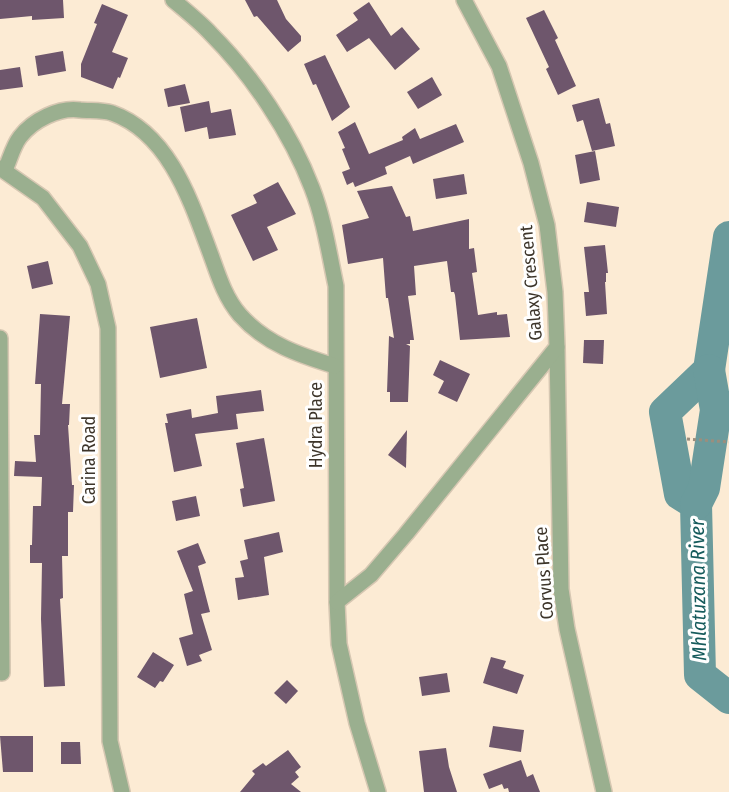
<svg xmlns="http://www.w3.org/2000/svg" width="729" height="792" viewBox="0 0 729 792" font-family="'Fira Sans Condensed',sans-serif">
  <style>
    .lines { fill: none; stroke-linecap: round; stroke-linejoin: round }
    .river { stroke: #6b9b9c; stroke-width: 32 }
    .building { fill: #6e566c }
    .street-casing { stroke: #d6c7b2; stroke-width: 18 }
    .path { stroke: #9b8e7d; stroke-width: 3; stroke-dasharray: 3 3; stroke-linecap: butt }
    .street { stroke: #9aaf8f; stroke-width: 15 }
    .labels { text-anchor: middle; stroke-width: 6; stroke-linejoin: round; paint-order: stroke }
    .street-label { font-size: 18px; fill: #3d352a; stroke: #fff }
    .water-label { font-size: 20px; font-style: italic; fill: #165b5c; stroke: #fff }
  </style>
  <rect width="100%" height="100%" fill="#fcebd4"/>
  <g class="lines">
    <g class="river">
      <path d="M729,237L709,370L665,412L680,494L696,504L700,675L729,698"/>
      <path d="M696,504L704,488L716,410L709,370"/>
    </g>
  </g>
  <g class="building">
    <path d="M0,0H63L64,18L32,20V16L0,19Z"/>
    <path d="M245,0H277L286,19L301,36V41L288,52L257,16L254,17Z"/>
    <path d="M369,2L391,36L402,27L420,49L395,70L369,38L347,52L336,35L358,20L353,13Z"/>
    <path d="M102,4L128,15L112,52L128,58L120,78L118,77L113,89L81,77V64L97,24L94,23Z"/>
    <path d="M544,10L558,38L555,40L576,86L558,95L546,69L549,67L526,18Z"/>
    <path d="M63,51L66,71L38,76L35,56Z"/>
    <path d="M325,55L350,107L332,121L316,84L313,85L304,64Z"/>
    <path d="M20,67L23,87L0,90V70Z"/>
    <path d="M432,77L442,95L418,109L407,92Z"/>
    <path d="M185,84L190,103L168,107L164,89Z"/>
    <path d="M599,98L606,124L610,123L615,146L592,151L583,120L577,122L572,105Z"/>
    <path d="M209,101L211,113L231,109L236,135L209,139L207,127L185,132L180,107Z"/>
    <path d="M355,122L369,154L403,140L402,137L415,128L420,139L456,124L464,142L413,164L410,156L385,167L387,174L355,187L353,182L347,185L342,172L350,169L342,149L345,148L338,132Z"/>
    <path d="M595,151L600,180L580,184L575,155Z"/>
    <path d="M464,174L467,194L436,199L433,179Z"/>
    <path d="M278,182L296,214L267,227L278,250L253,261L231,215L257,203L253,195Z"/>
    <path d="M392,186L406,217L410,216L413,231L469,219V249L474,248L477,272L472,273L478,315L497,312V315L507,314L510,337L460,340L455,295L454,292H451L447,261L414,266L416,295L408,296L414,340H410V344H406L410,346L408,402H390V392H387L389,336L394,338L388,298H386L383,258L348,264L342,225L369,218L357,191Z"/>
    <path d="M587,202L619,207L616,227L584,222Z"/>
    <path d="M605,245L608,273H606V282H605L607,314L586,316L584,292H589L584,247Z"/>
    <path d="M48,261L53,284L32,289L27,266Z"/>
    <path d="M40,314L70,316L62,404H70L69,425H68L72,485H74L73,512H68V556H62L63,598L60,599L65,686L44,687L41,619L42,563H30V545H32L33,506H41L42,477L14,476L15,461L36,462L34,435H40L41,384H35Z"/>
    <path d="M197,318L207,368L160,378L150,327Z"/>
    <path d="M584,340H604L603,364L583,363Z"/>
    <path d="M440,360L470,374L457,402L438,393L444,381L433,375Z"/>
    <path d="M261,390L264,411L236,414L238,429L195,434L202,466L174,472L165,423H168L166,414L191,409L192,418L218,413L216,396Z"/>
    <path d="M407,430L406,468L388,455Z"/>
    <path d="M264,438L275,501L243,507L240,489L244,488L236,443Z"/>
    <path d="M196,496L200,516L176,521L172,501Z"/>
    <path d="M279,532L283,552L264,557L269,595L238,600L235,578L244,577L240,561L248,559L244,540Z"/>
    <path d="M198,543L206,563L198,566L210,612L201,614L212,650L199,655L202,661L187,666L179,638L193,634L184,594L193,591L177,551Z"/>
    <path d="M153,652L174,665L163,682L160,681L155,688L137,677Z"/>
    <path d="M491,657L506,661L503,668L524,675L517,694L483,683Z"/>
    <path d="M447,673L450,692L422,696L419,677Z"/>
    <path d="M287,680L298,691L286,704L274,693Z"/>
    <path d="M493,726L524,730L521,752L489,747Z"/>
    <path d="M0,736H33V772H3Z"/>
    <path d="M61,742H80L81,764H61Z"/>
    <path d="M446,748L449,767L457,792H424L419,751Z"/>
    <path d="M288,750L301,767L295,772L299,777L291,784L301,792H240L255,774L252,771L263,763L266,766Z"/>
    <path d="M521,760L527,777L533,774L540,792H509L508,788L504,789L502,784L489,789L483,774Z"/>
  </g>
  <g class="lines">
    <g class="street-casing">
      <g id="street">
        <path d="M173,0C186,11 200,22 211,34C252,75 291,133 312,188C324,219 329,253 336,286L337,602L339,644L357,723L378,792"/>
        <path d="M0,168L43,198L80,246L98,284L108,328L110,741L122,792"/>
        <path d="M5,170C10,159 13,146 20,137C33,120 59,107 80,110C90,111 102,110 112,113C171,134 192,205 212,258C219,278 226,299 240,315C266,344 299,355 335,366"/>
        <path d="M0,338L2,673"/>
        <path d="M557,347L561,589L567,629L604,792"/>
        <path d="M337,602L371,575L406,534L557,347L555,292L547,225L531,163L499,66L464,0"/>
      </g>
    </g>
    <path class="path" d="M687,439L729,442"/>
    <use href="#street" class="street"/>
  </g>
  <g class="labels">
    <g class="street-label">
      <text transform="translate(531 283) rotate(-95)" y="6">Galaxy Crescent</text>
      <text transform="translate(316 425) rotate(-90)" y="6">Hydra Place</text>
      <text transform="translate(89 460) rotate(-90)" y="6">Carina Road</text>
      <text transform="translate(544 573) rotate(-94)" y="6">Corvus Place</text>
    </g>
    <g class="water-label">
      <text transform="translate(698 590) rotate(-91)" y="7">Mhlatuzana River</text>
    </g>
  </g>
</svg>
